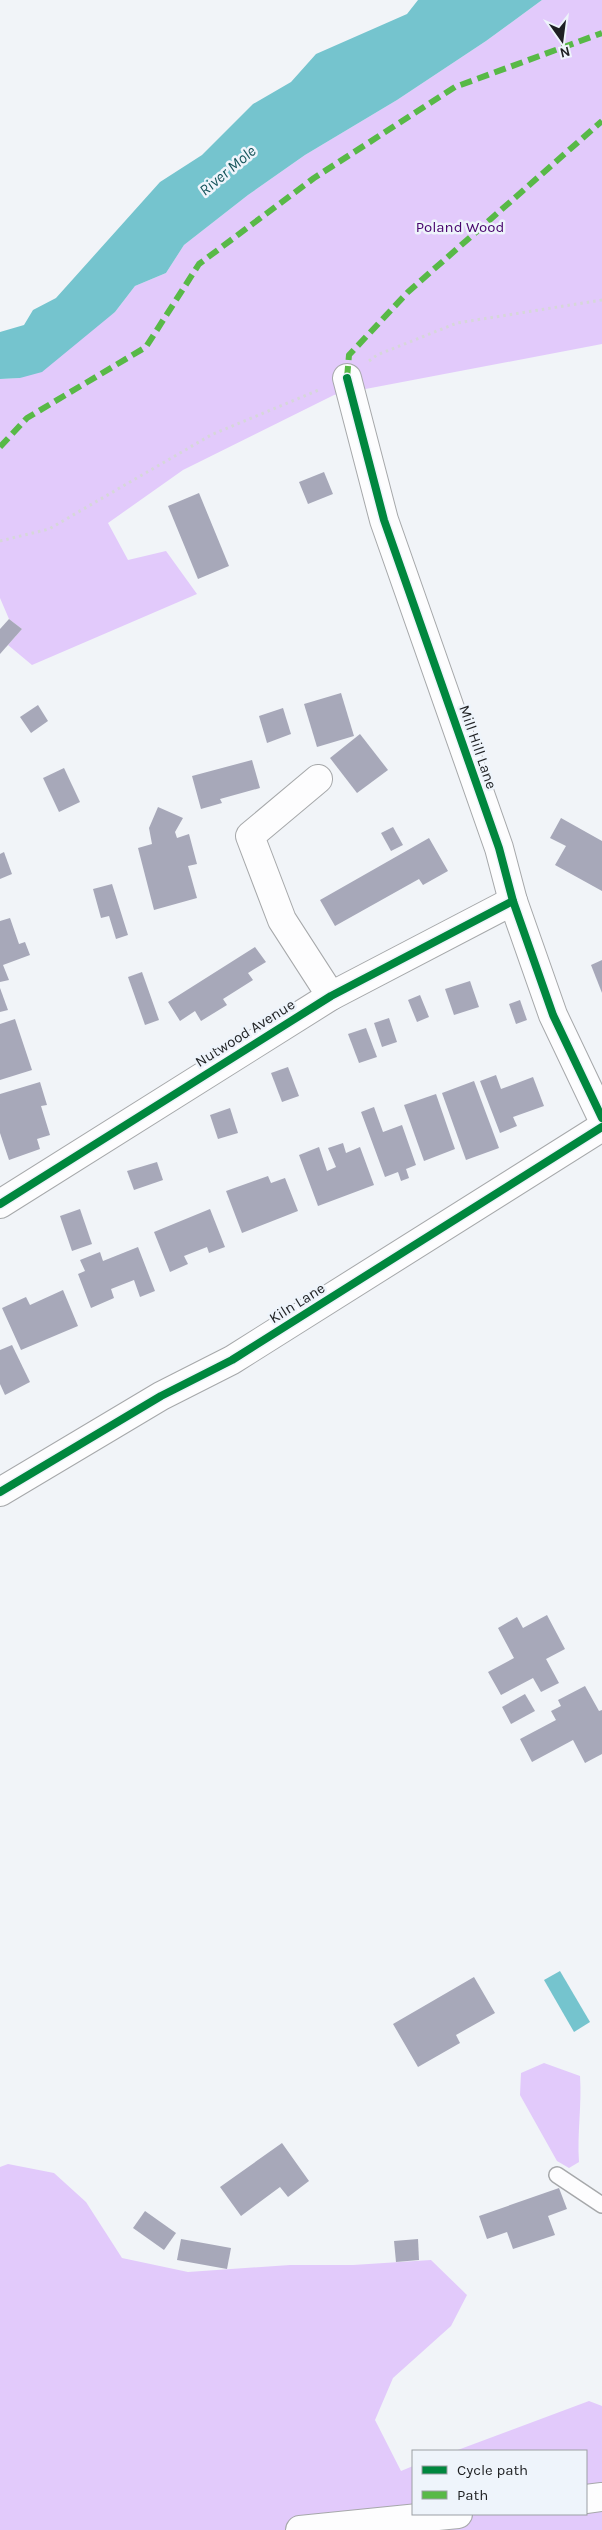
<svg xmlns="http://www.w3.org/2000/svg" width="602" height="2530" viewBox="0 0 602 2530" font-family="Karla,sans-serif">
  <style>
    .forest { fill: #e2cafb }
    .water { fill: #75c4ce }
    .building { fill: #a7a8b9 }
    .lines { fill: none; stroke-linecap: round; stroke-linejoin: round }
    .lane-casing { stroke: #a6a8aa; stroke-width: 18 }
    .street-casing { stroke: #a6a8aa; stroke-width: 30 }
    .path { stroke: #d6d7d9; stroke-width: 3; stroke-dasharray: 2.5 4; stroke-linecap: butt }
    .lane { stroke: #fdfdfe; stroke-width: 15 }
    .street { stroke: #fdfdfe; stroke-width: 28 }
    .quiet { stroke: #58b947; stroke-width: 6; stroke-dasharray: 12 6; stroke-linecap: butt }
    .cycleway-casing { stroke: #eef4fb; stroke-width: 11 }
    .cycleway { stroke: #00873e; stroke-width: 8 }
    .labels { text-anchor: middle; stroke-width: 5; stroke-linejoin: round; paint-order: stroke }
    .park-label { font-size: 15px; fill: #47046c; stroke: #eef4fb }
    .street-label { font-size: 15px; fill: #1e2022; stroke: #eef4fb }
    .water-label { font-size: 16px; font-style: italic; fill: #16555b; stroke: #eef4fb }
  </style>
  <rect width="100%" height="100%" fill="#f1f4f8"/>
  <g class="forest">
    <path d="M542,0H602V344L334,395L183,470L108,523L128,560L166,551L197,594L32,665L8,645L22,629L9,619L0,598V379L20,378L115,312L135,286L166,273L184,245L248,195L305,155L397,100L486,41Z"/>
    <path d="M544,2063L580,2076C582,2105 577,2133 579,2162L569,2168L557,2161L520,2095L521,2073Z"/>
    <path d="M8,2164L54,2173L86,2202L122,2258L188,2272L290,2265H353L431,2260L467,2295L451,2326L393,2378L375,2420L401,2471L413,2466V2514H586V2451H455L589,2401L602,2406V2530H0V2167Z"/>
  </g>
  <g class="water">
    <path d="M418,0H542L486,41L397,100L305,155L248,195L184,245L166,273L135,286L115,312L42,372L20,378L0,379V332L24,325L33,310L56,298L160,182L202,155L253,104L291,82L316,54L407,14Z"/>
    <path d="M560,1971L590,2022L574,2032L544,1980Z"/>
  </g>
  <g class="building">
    <path d="M324,472L333,494L308,504L299,482Z"/>
    <path d="M199,493L229,566L198,579L168,506Z"/>
    <path d="M9,619L22,629L0,654V629Z"/>
    <path d="M341,693L354,736L317,747L304,704Z"/>
    <path d="M38,705L48,721L31,733L20,717Z"/>
    <path d="M283,708L291,734L267,743L259,716Z"/>
    <path d="M360,734L388,770L357,793L330,758Z"/>
    <path d="M252,760L260,788L220,799L222,803L201,809L192,776Z"/>
    <path d="M64,768L80,802L59,812L43,778Z"/>
    <path d="M158,807L183,818L175,832L177,838L189,834L197,864L188,866L197,898L154,910L138,848L152,844L149,828Z"/>
    <path d="M561,818L602,841V891L555,865L566,846L550,838Z"/>
    <path d="M393,827L403,845L391,851L381,833Z"/>
    <path d="M429,838L448,871L423,885L419,879L335,926L320,900Z"/>
    <path d="M4,852L12,874L0,879V854Z"/>
    <path d="M112,884L128,935L116,939L109,916L101,918L93,889Z"/>
    <path d="M10,918L19,944L25,942L30,955L3,965L9,980L0,982V921Z"/>
    <path d="M255,947L266,962L248,973L253,980L223,999L227,1005L201,1021L195,1011L180,1021L168,1002Z"/>
    <path d="M602,960V993L591,965Z"/>
    <path d="M142,972L159,1020L145,1025L128,977Z"/>
    <path d="M470,981L479,1007L454,1015L445,989Z"/>
    <path d="M0,988L8,1010L0,1012Z"/>
    <path d="M420,995L429,1017L417,1022L408,1000Z"/>
    <path d="M520,1000L527,1020L516,1024L509,1004Z"/>
    <path d="M389,1018L397,1042L382,1047L374,1023Z"/>
    <path d="M15,1019L32,1070L0,1080V1024Z"/>
    <path d="M366,1028L377,1057L359,1063L348,1034Z"/>
    <path d="M288,1067L299,1096L282,1102L271,1073Z"/>
    <path d="M496,1075L501,1089L533,1077L544,1106L513,1117L517,1126L500,1133L480,1081Z"/>
    <path d="M474,1081L499,1148L466,1160L442,1093Z"/>
    <path d="M40,1082L47,1105L41,1106L50,1135L37,1139L40,1149L9,1160L0,1133V1094Z"/>
    <path d="M436,1094L455,1149L424,1161L404,1105Z"/>
    <path d="M374,1107L383,1132L402,1125L416,1165L406,1169L409,1178L401,1181L398,1172L385,1177L361,1112Z"/>
    <path d="M230,1108L238,1133L218,1139L210,1115Z"/>
    <path d="M343,1143L346,1153L360,1147L374,1185L318,1206L299,1155L319,1147L327,1171L336,1167L328,1148Z"/>
    <path d="M157,1162L163,1180L134,1190L127,1171Z"/>
    <path d="M268,1176L271,1183L285,1178L298,1211L242,1233L226,1191Z"/>
    <path d="M80,1209L92,1244L72,1251L60,1216Z"/>
    <path d="M210,1209L225,1247L209,1253L207,1247L184,1256L188,1264L170,1272L154,1232Z"/>
    <path d="M138,1247L155,1291L140,1297L134,1280L111,1289L114,1298L91,1308L78,1274L85,1271L80,1260L100,1252L103,1261Z"/>
    <path d="M63,1290L78,1326L21,1350L2,1308L26,1297L30,1305Z"/>
    <path d="M12,1345L30,1382L5,1395L0,1384V1350Z"/>
    <path d="M547,1615L565,1649L546,1659L559,1683L541,1692L533,1678L501,1695L488,1672L514,1658L498,1628L517,1617L523,1628Z"/>
    <path d="M585,1686L599,1711L602,1710V1754L585,1763L573,1740L532,1762L520,1739L556,1720L551,1711L561,1706L558,1700Z"/>
    <path d="M525,1694L535,1711L511,1724L502,1707Z"/>
    <path d="M474,1977L495,2013L456,2035L460,2043L418,2067L393,2024Z"/>
    <path d="M282,2143L309,2181L288,2197L280,2187L241,2216L220,2187Z"/>
    <path d="M559,2188L567,2209L548,2216L555,2235L513,2249L507,2232L487,2239L479,2216Z"/>
    <path d="M145,2211L176,2233L164,2250L133,2228Z"/>
    <path d="M181,2239L231,2248L227,2269L177,2260Z"/>
    <path d="M418,2239L419,2260L396,2262L394,2241Z"/>
  </g>
  <g class="lines">
    <g class="lane-casing">
      <path id="lane" d="M557,2175L602,2205"/>
    </g>
    <g class="street-casing">
      <g id="street">
        <path d="M347,378L384,520L499,848L513,901L553,1015L602,1118"/>
        <path d="M318,779L250,836L282,920L331,996"/>
        <path d="M0,1204L331,996L513,901"/>
        <path d="M0,1492L161,1396L232,1360L602,1127"/>
        <path d="M586,2499L602,2497"/>
        <path d="M300,2530L458,2514"/>
      </g>
    </g>
    <g class="path">
      <path d="M369,361L377,355L457,323L602,300"/>
      <path d="M0,541L49,529L211,435L321,389"/>
    </g>
    <use href="#lane" class="lane"/>
    <use href="#street" class="street"/>
    <g class="quiet">
      <path d="M347,378L349,355L408,292L602,121"/>
      <path d="M0,447L27,418L146,347L199,264L314,178L455,87L602,33"/>
    </g>
    <g class="cycleway-casing">
      <g id="cycleway">
        <path d="M347,378L384,520L499,848L513,901L553,1015L602,1118"/>
        <path d="M0,1204L331,996L513,901"/>
        <path d="M0,1492L161,1396L232,1360L602,1127"/>
      </g>
    </g>
    <use href="#cycleway" class="cycleway"/>
  </g>
  <g class="labels">
    <g class="park-label">
      <text x="460" y="232">Poland Wood</text>
    </g>
    <g class="street-label">
      <text transform="translate(478 747) rotate(71)" y="5">Mill Hill Lane</text>
      <text transform="translate(245 1033) rotate(-32)" y="5">Nutwood Avenue</text>
      <text transform="translate(297 1303) rotate(-32)" y="5">Kiln Lane</text>
    </g>
    <g class="water-label">
      <text transform="translate(227 170) rotate(-40)" y="6">River Mole</text>
    </g>
  </g>
  <rect x="412" y="2450" width="175" height="65" fill="#eef4fb" stroke="#9b9fa4"/>
  <rect x="422" y="2466" width="25" height="8" fill="#00873e" stroke="#9b9fa4"/>
  <text x="457" y="2475" font-size="15" fill="#1e2022">Cycle path</text>
  <rect x="422" y="2491" width="25" height="8" fill="#58b947" stroke="#9b9fa4"/>
  <text x="457" y="2500" font-size="15" fill="#1e2022">Path</text>
  <g transform="translate(562 40) rotate(166)" stroke="#eef4fb" stroke-width="4" paint-order="stroke">
  <path d="M0-4L9 19L0 12L-9 19Z" fill="#1e2022"/>
  <text y="-8" font-size="14" font-weight="bold" text-anchor="middle" fill="#1e2022">N</text>
  </g>
</svg>
